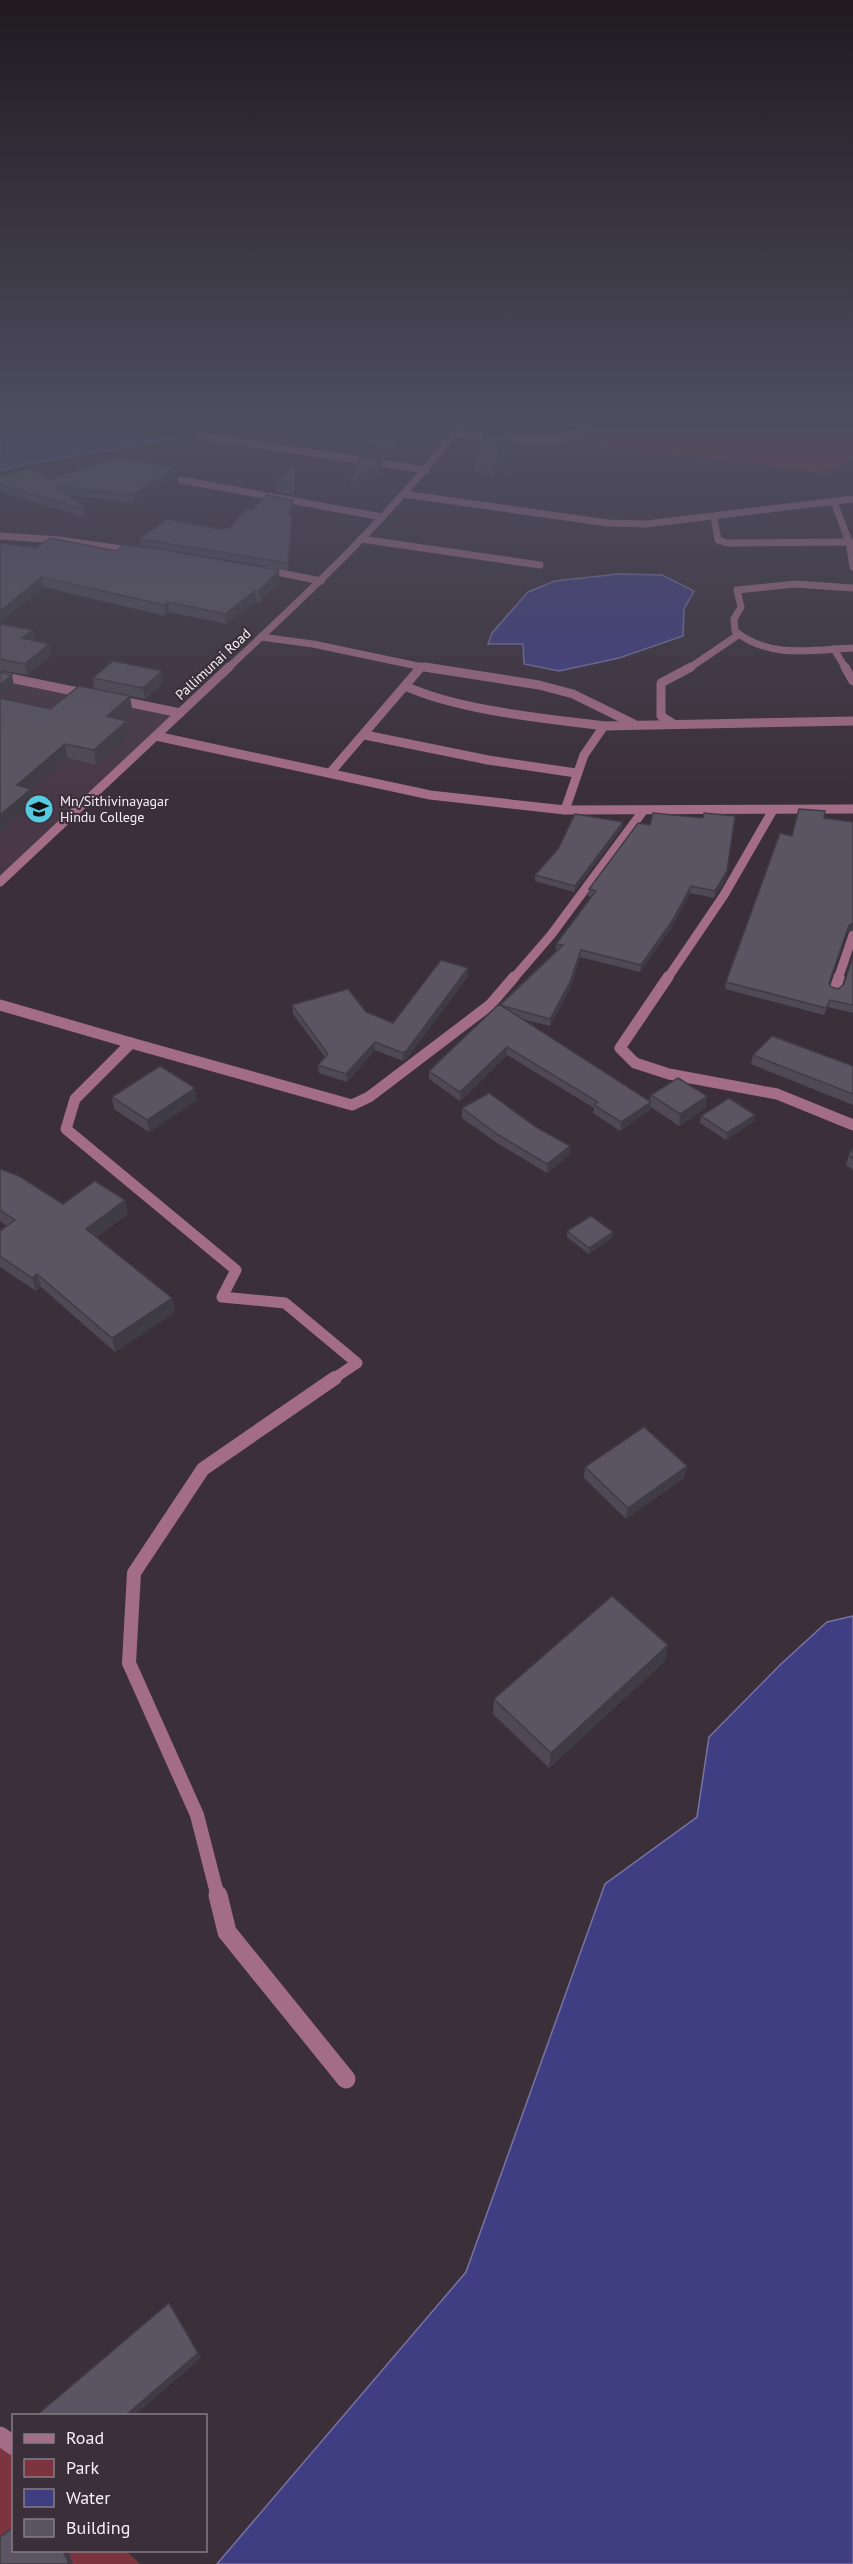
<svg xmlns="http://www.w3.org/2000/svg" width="853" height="2564" viewBox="0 0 853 2564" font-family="'PT Sans',sans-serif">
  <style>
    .built { fill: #493948 }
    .green { fill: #7c353f }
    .water { fill: #403e83; stroke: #7773a5; stroke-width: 1.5 }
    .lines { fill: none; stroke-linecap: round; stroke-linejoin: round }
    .service-far2 { stroke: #a46d86; stroke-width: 11 }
    .service-far1 { stroke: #a46d86; stroke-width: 14 }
    .service { stroke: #a46d86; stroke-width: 19 }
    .minor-far3 { stroke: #a46d86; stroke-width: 7 }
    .minor-far2 { stroke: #a46d86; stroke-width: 9 }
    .minor-far1 { stroke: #a46d86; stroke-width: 11 }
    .minor { stroke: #a46d86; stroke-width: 19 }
    .wall { fill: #4e4955 }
    .shaded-wall { fill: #403c45 }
    .building { fill: #5b5563; stroke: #403c45; stroke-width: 1.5 }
    .labels { text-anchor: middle; stroke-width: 4.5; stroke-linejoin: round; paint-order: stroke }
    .far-street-label { font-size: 14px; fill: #f6eff5; stroke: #3b303a }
    .far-poi-label { font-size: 14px; fill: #f6eff5; stroke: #3b303a; text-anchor: start }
  </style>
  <rect width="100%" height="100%" fill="#3b303a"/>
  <path class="built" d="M0,676L180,713L0,882Z"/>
  <g class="green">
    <path d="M587,428H853V455L842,467L825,473L576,442Z"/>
    <path d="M0,2436L13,2446L14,2550L126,2551L140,2564H0Z"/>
  </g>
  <g class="water">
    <path d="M0,428H202L173,439L26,464L0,471Z"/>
    <path d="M618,574L662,575L694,591L684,609L683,636L619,658L559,671L524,664L523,644H488L492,633L528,592L555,581Z"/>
    <path d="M853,1616V2564H217L466,2272L605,1884L697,1817L709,1737L781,1664L827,1622Z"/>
  </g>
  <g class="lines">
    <path class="service-far2" d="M0,1005L131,1043L75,1099L66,1129L236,1270L222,1297L285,1303L357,1363L333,1379"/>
    <path class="service-far1" d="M218,1897L197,1815L129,1663L134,1573L203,1469L335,1378"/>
    <path class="service" d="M218,1895L227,1932L346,2079"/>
    <g class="minor-far3">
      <path d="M454,434L546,441L560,439L588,428"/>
      <path d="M200,436L426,470"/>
      <path d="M181,480L382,517"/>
      <path d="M403,494L608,523L646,524L853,499"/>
      <path d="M834,502L849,542L853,567"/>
      <path d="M714,517L718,540L727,543L853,542"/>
      <path d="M0,536L59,540L136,551"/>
      <path d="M361,539L540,565"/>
      <path d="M266,570L321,581"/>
      <path d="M853,588L795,584L737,590L741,607L734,619L735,631C769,659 812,650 853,648"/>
      <path d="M261,637L313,644L432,669"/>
      <path d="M834,649L846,669"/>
      <path d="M227,669C308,593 390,517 458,428"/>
      <path d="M419,669L421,667"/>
      <path d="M688,669L738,635"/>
    </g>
    <g class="minor-far2">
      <path d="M425,667L539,685L573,694L634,724"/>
      <path d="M845,667L853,681"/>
      <path d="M0,676L88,694"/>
      <path d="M405,686C461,711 543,718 604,726"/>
      <path d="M117,700L180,713"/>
      <path d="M672,723L661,716V683L691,667"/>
      <path d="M365,735L488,760L576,773"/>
      <path d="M156,736L430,795L565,810L853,809"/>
      <path d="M330,773L421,667"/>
      <path d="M565,810L584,755L604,726L853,721"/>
      <path d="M0,882L229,667"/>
      <path d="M513,979L551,935L643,811"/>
      <path d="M667,979L724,895L773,810"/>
      <path d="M838,979L853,935"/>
    </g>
    <g class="minor-far1">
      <path d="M668,977L620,1048L635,1063L669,1074L777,1094L853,1125"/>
      <path d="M835,989L839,977"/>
      <path d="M131,1043L352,1105L369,1097L490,1005L514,977"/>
    </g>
    <path class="minor" d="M0,2436L14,2446"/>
  </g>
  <g class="wall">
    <path d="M359,428L350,437L346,434V429Z"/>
    <path d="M372,428H407L395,460L366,455L365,446Z"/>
    <path d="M489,428H515L513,433L489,431Z"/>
    <path d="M508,444L492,477L474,469V460Z"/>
    <path d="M296,462V472L294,495L276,492V482Z"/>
    <path d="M176,467L177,475L133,503L68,495L84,507L85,515L84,517L0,492V478L48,480Z"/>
    <path d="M293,506L291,516L292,522L288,570L140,545L139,539L218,529L229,528L252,510Z"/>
    <path d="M0,543L36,548L116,551L280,580L260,602L256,601L226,624L169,612L165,616L43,587L0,623Z"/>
    <path d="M0,624L33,630L35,640L34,641L49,644L51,655L27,675L0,670Z"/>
    <path d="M93,678L164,682L145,699L94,689Z"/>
    <path d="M130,696L132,710L121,719L127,721L129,735L96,765L67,758L31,790L34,803L0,832L50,709Z"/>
    <path d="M824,818L853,822V930L847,932L829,984L831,987L838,989L844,984L853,956V1013L828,1007L824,1015L725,989L726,982L792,836Z"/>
    <path d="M622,828L574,892L535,881V875L558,849Z"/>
    <path d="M726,878L714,898L690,893L671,928L640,972L580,957L570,989L550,1026L522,1019L650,1101L651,1095L707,1096L705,1108L679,1126L651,1107L650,1110L620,1131L593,1113L594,1108L507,1055L460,1101L429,1079V1071L556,951V944L591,897L588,896L589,889Z"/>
    <path d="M468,968V976L407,1058L403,1061L375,1050L347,1082L319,1073L318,1065L325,1057L293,1014L292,1005L366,1012L393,1023Z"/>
    <path d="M753,1055L853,1066V1105L751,1064Z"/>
    <path d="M112,1097L197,1100L149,1132L114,1109Z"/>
    <path d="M462,1108L570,1146L569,1155L547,1173L497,1143L462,1118Z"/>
    <path d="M701,1116L754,1121L726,1140L700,1123Z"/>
    <path d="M853,1148V1170L846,1165L849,1155Z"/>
    <path d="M0,1169L63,1204L128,1214L96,1237L172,1298L175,1312L115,1352L41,1287L36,1291L0,1267V1231L7,1226L0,1221Z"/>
    <path d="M567,1231L613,1232L612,1238L589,1254L567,1237Z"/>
    <path d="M687,1466L684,1478L626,1519L584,1478L585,1467Z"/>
    <path d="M665,1661L549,1768L493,1714L494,1699Z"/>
  </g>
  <g class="shaded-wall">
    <path d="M354,428H359L350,437V432Z"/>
    <path d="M403,428H407L395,460L394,450Z"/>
    <path d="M508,434V444L492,477V468Z"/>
    <path d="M382,460V469L352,493L351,483Z"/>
    <path d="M296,462V472L294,495V485Z"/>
    <path d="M176,467L177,475L133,503L132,495Z"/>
    <path d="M293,500V506L290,522L289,515Z"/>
    <path d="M292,516V522L288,570V563Z"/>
    <path d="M279,570L280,580L260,602L259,591Z"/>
    <path d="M42,577L43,587L0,623V611Z"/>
    <path d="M255,591L256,601L226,624L225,614Z"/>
    <path d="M168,602L169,612L165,616L164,605Z"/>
    <path d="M33,630L35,640L24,649L22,638Z"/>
    <path d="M49,644L51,655L27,675L25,664Z"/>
    <path d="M162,671L164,682L145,699L143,688Z"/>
    <path d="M12,675L14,686L0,697V685Z"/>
    <path d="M130,696L132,710L109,730L107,716Z"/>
    <path d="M127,721L129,735L96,765L94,750Z"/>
    <path d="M65,744L67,758L31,790L34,803L0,832V815L17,785Z"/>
    <path d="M623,822L622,828L574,892L575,886Z"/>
    <path d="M727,871L726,878L714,898L715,891Z"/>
    <path d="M691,886L690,893L671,928L640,972L641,965Z"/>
    <path d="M853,923V930L847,932L827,990L849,925Z"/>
    <path d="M581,950L580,957L570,989L550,1026V1019Z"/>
    <path d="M468,968V976L407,1058L403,1061V1053Z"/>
    <path d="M830,1000L828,1007L824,1015L826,1008Z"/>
    <path d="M375,1042V1050L347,1082L346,1074Z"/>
    <path d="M507,1047V1055L460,1101V1092Z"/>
    <path d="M195,1088L197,1100L149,1132L147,1120Z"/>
    <path d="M707,1096L705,1108L679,1126L680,1114Z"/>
    <path d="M651,1102L650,1110L620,1131L621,1122Z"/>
    <path d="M755,1115L754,1121L726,1140L727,1133Z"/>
    <path d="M570,1146L569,1155L547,1173V1164Z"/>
    <path d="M125,1200L128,1214L89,1243L86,1229Z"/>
    <path d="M613,1232L612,1238L589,1254V1248Z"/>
    <path d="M37,1274L41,1287L36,1291L32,1278Z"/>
    <path d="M172,1298L175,1312L115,1352L112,1338Z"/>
    <path d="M687,1466L684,1478L626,1519L628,1508Z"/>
    <path d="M668,1645L665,1661L549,1768L551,1753Z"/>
    <path d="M169,2303L201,2358L135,2415H126Z"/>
    <path d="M63,2550H68L73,2564H69Z"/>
  </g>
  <g class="building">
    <path d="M347,428H354L350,432L346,429Z"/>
    <path d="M372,428H403L394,450L365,446Z"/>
    <path d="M485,433L508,434L492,468L474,460Z"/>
    <path d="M361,456L382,460L351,483Z"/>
    <path d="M115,457L176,467L132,495L57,486L84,507L83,509L0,485V478L31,467L48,480Z"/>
    <path d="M296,462L294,485L276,482Z"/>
    <path d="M266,495L293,500L289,515L292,516L288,563L139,539L167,519L218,529L229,528L246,509L252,510Z"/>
    <path d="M50,538L116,551L124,545L159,549L279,570L259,591H255L225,614L168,602L164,605L42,577L0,611V543L36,548Z"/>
    <path d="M0,624L33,630L22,638L49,644L25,664L0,659Z"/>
    <path d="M113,661L162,671L143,688L93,678Z"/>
    <path d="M0,672L12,675L0,685Z"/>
    <path d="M79,686L130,696L107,716L127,721L94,750L65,744L17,785L31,789L0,815V698L50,709Z"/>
    <path d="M799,809L825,811L824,818L853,822V923L849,925L829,983L831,987L838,989L844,984L853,956V1005L830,1000L826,1008L726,982L780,833L792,836Z"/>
    <path d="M653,813L703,818L704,813L735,816L727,871L715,891L691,886L672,921L641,965L581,950L570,982L550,1019L500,1005L563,945L556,944L596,891L589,889L638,823L650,825Z"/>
    <path d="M575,814L623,822L575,886L535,875L558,849Z"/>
    <path d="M441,960L468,968L407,1050L403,1053L375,1042L346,1074L318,1065L328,1054L292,1005L348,989L366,1012L393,1023Z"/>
    <path d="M499,1004L651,1102L621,1122L594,1105L598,1102L507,1047L460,1092L429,1071Z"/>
    <path d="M772,1036L853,1066V1094L753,1055Z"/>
    <path d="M160,1066L195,1088L147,1120L112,1097Z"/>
    <path d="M678,1078L707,1096L680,1114L651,1095Z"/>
    <path d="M489,1093L536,1127L570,1146L547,1164L497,1134L462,1108Z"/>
    <path d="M729,1098L755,1115L727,1133L701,1116Z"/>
    <path d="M853,1148V1158L849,1155Z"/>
    <path d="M0,1169L19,1176L63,1204L95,1181L125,1200L86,1229L172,1298L112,1338L37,1274L32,1278L0,1256V1231L15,1220L0,1210Z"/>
    <path d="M591,1216L613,1232L589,1248L567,1231Z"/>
    <path d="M644,1427L687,1466L628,1508L585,1467Z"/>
    <path d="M612,1596L668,1645L551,1753L494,1699Z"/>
    <path d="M169,2303L198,2353L126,2415H37Z"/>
    <path d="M14,2527V2550H63L69,2564H0V2537Z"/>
  </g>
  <linearGradient id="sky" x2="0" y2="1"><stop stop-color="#201a20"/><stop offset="0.54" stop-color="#4f4e60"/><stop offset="1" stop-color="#4f4e60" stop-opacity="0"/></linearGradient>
  <rect width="853" height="787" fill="url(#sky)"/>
  <defs>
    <g id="school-disc" transform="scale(1.5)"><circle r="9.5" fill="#55cae0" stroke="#3b303a"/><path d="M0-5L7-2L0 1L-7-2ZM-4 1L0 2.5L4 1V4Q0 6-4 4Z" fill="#111"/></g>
  </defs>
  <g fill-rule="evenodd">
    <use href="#school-disc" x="39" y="809"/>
  </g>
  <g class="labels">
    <g class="far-street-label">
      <text transform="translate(213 664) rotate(-43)" y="5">Pallimunai Road</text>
    </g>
    <g class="far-poi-label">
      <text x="60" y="806">Mn/Sithivinayagar<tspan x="60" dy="16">Hindu College</tspan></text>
    </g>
  </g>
  <rect x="12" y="2414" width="195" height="138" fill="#3b303a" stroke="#867c85" stroke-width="1.5"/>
  <rect x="24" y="2434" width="30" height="9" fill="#a46d86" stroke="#867c85" stroke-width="1.5"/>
  <text x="66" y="2444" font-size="18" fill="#f6eff5">Road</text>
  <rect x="24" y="2459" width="30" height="18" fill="#7c353f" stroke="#867c85" stroke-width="1.5"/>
  <text x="66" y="2474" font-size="18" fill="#f6eff5">Park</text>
  <rect x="24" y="2489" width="30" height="18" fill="#403e83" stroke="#867c85" stroke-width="1.5"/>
  <text x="66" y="2504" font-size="18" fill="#f6eff5">Water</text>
  <rect x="24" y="2519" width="30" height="18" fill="#5b5563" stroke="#867c85" stroke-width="1.5"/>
  <text x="66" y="2534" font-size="18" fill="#f6eff5">Building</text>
</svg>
